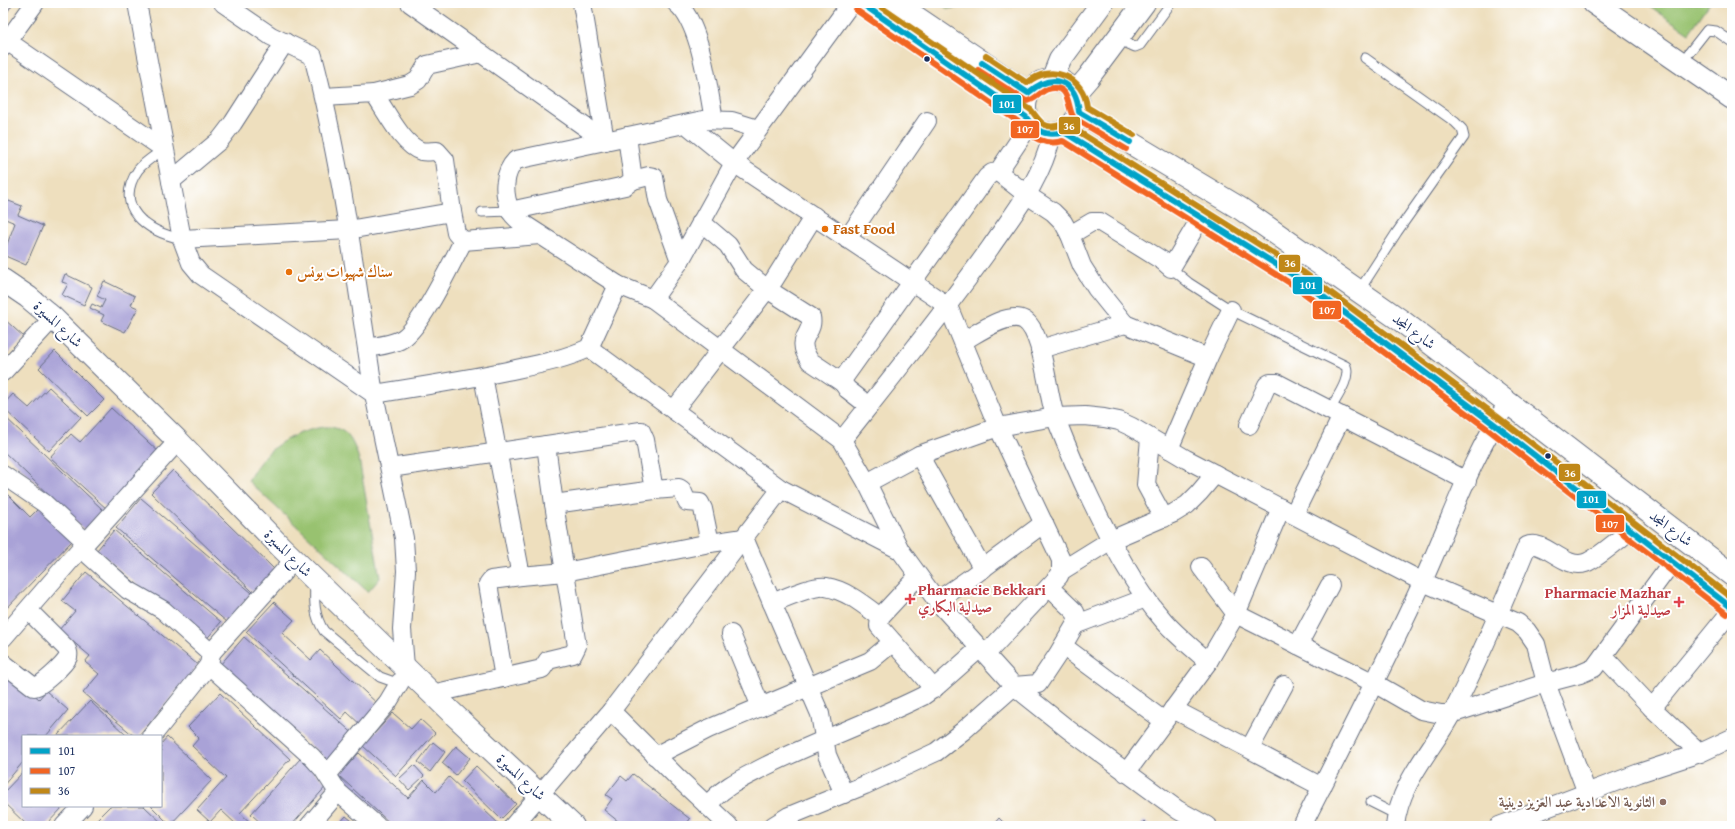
<svg xmlns="http://www.w3.org/2000/svg" width="1735" height="829" viewBox="0 0 1735 829" font-family="'Gentium Book Plus',Amiri,serif">
  <style>
    .green { fill: #98c26f; stroke: #5a7866 }
    .building { fill: #a9a2d7 }
    .lines { fill: none; stroke-linecap: round; stroke-linejoin: round }
    .lane-casing { stroke: #656d80; stroke-width: 11 }
    .street-casing { stroke: #656d80; stroke-width: 20 }
    .secondary-casing { stroke: #656d80; stroke-width: 24 }
    .lane { stroke: #fff; stroke-width: 9 }
    .street { stroke: #fff; stroke-width: 18 }
    .secondary { stroke: #fff; stroke-width: 22 }
    .bus-1-casing { stroke: #fff; stroke-width: 9 }
    .bus-2-casing { stroke: #fff; stroke-width: 9 }
    .bus-3-casing { stroke: #fff; stroke-width: 9 }
    .bus-1 { stroke: #01a3c8; stroke-width: 6 }
    .bus-2 { stroke: #f26522; stroke-width: 6 }
    .bus-3 { stroke: #c08818; stroke-width: 6 }
    .bus-dot { fill: #1b2f5e; stroke: #fff; stroke-width: 1.5 }
    .food-dot { fill: #e8710a; stroke: #fff; stroke-width: 1.5 }
    .health-dot { fill: #e0444e; stroke: #fff; stroke-width: 1.5 }
    .education-dot { fill: #8d6e63; stroke: #fff; stroke-width: 1.5 }
    .labels { text-anchor: middle; stroke-width: 4; stroke-linejoin: round; paint-order: stroke }
    .food-label { font-size: 15px; font-weight: bold; fill: #c56008; stroke: #fff; text-anchor: start }
    .street-label { font-size: 15px; fill: #1b2f5e; stroke: #fff }
    .health-label { font-size: 15px; font-weight: bold; fill: #be3a42; stroke: #fff; text-anchor: start }
    .education-label { font-size: 15px; font-weight: bold; fill: #785e54; stroke: #fff; text-anchor: end }
    .line-badge { stroke: #fff; stroke-width: 1.5 }
    .badge-label { font-size: 11px; text-anchor: middle; font-weight: bold; fill: #fff }
  </style>
  <rect width="100%" height="100%" fill="#fff"/>
  <filter id="ink" filterUnits="userSpaceOnUse"><feTurbulence type="fractalNoise" baseFrequency=".025" numOctaves="2"/><feDisplacementMap in="SourceGraphic" scale="8" xChannelSelector="R" yChannelSelector="G"/><feConvolveMatrix kernelMatrix="1 2 1 2 8 2 1 2 1" color-interpolation-filters="sRGB"/></filter>
  <filter id="wash" filterUnits="userSpaceOnUse"><feTurbulence type="fractalNoise" baseFrequency=".012" numOctaves="4" result="noise"/><feDisplacementMap in="SourceGraphic" scale="16" xChannelSelector="R" yChannelSelector="G"/><feGaussianBlur stdDeviation="0.9" result="paint"/><feColorMatrix in="noise" values="0 0 0 0 0 0 0 0 0 0 0 0 0 0 0 0 0 1.4 0 .05"/><feComposite in="paint" operator="in"/></filter>
  <g filter="url(#wash)">
    <rect width="100%" height="100%" fill="#eedfbe"/>
    <g class="green">
      <path d="M939,3H970V6L948,9Z"/>
      <path d="M1645,3H1710L1689,33Z"/>
      <path d="M323,427C347,426 352,439 359,459L380,578L368,592L248,481C264,449 289,433 323,427Z"/>
    </g>
    <g id="blocks">
      <g class="building">
        <path d="M3,3H13L3,19Z"/>
        <path d="M6,200L22,206L18,215L43,226L26,265L3,255L15,223L3,218V207Z"/>
        <path d="M65,274L92,287L84,305L62,295L68,284L62,282Z"/>
        <path d="M104,281L135,296L131,305L138,308L125,332L101,321L104,315L90,308L92,304L101,308L105,300L97,296Z"/>
        <path d="M3,318L24,337L3,359Z"/>
        <path d="M55,351L104,400L88,416L39,368Z"/>
        <path d="M49,387L81,417L49,451L3,408V405L13,394L29,408Z"/>
        <path d="M111,408L160,453L108,510L50,457L71,434L80,442Z"/>
        <path d="M3,415L103,510L85,530L3,451Z"/>
        <path d="M173,470L275,570L253,592L151,493Z"/>
        <path d="M3,490L30,517L41,506L74,539L3,612Z"/>
        <path d="M141,498L252,593L227,622L116,528Z"/>
        <path d="M114,530L221,622L204,642L97,550Z"/>
        <path d="M86,572L198,665L139,736H134L83,693L99,674L85,662L90,656L59,630L75,611L62,601Z"/>
        <path d="M274,602L294,620L282,633L311,660L320,650L382,708L364,728L347,712L341,719L246,632Z"/>
        <path d="M244,637L357,737L333,765L220,665Z"/>
        <path d="M3,668L39,699L46,691L68,710L46,736H23V762L3,786Z"/>
        <path d="M220,693L290,759L240,813L252,824L249,826H238L221,810L210,822L197,810L226,778L192,746L199,738L188,727Z"/>
        <path d="M90,701L127,736H57Z"/>
        <path d="M393,713L411,729L420,719L435,733L396,776L363,746Z"/>
        <path d="M167,737L212,780L170,825L151,806H161V744Z"/>
        <path d="M433,742L445,752L430,772L418,762Z"/>
        <path d="M456,746L470,758L456,775L442,763Z"/>
        <path d="M359,753L408,798L424,780L436,792L449,777L500,825L393,826L338,775Z"/>
        <path d="M300,759L328,784L291,826H264L251,814Z"/>
        <path d="M414,765L424,776L409,790L399,779Z"/>
        <path d="M476,766L516,804L501,819L462,781Z"/>
        <path d="M23,772V806H64L45,826H28L3,802V793Z"/>
        <path d="M633,774L690,819L685,826H624L604,810L612,799L606,795L621,776L627,781Z"/>
        <path d="M110,806H144L165,826H102L96,820Z"/>
        <path d="M346,816L358,826H337Z"/>
        <path d="M999,818L1007,826H992Z"/>
        <path d="M1144,821L1150,826H1140Z"/>
      </g>
    </g>
  </g>
  <g filter="url(#ink)">
    <use href="#blocks" fill-opacity="0" stroke="#656d80" stroke-width="1"/>
    <g class="lines">
      <g class="lane-casing">
        <g id="lane">
          <path d="M1117,39L1135,47L1140,45L1171,3"/>
          <path d="M1681,63L1707,30L1716,31L1732,42"/>
          <path d="M164,149C156,155 144,162 138,170C112,208 148,232 182,239"/>
          <path d="M482,212L510,211"/>
          <path d="M1171,268L1189,283L1231,310L1346,366C1351,379 1336,398 1330,410"/>
          <path d="M1359,291L1397,232L1464,137L1462,129L1455,122L1365,58"/>
          <path d="M315,584C314,601 314,616 324,631L380,677L394,682H402"/>
          <path d="M1371,802L1397,815"/>
        </g>
      </g>
      <g class="street-casing">
        <g id="street">
          <path d="M137,3L182,239L191,263L201,275L374,394L404,538L406,571L402,629L405,667"/>
          <path d="M223,3L271,36L313,56C342,167 356,281 374,394C418,387 463,380 507,371C535,365 563,360 589,348L618,285"/>
          <path d="M410,3L605,141"/>
          <path d="M582,3L605,141"/>
          <path d="M676,3C701,22 708,89 714,120"/>
          <path d="M7,41L164,149"/>
          <path d="M3,47L35,3"/>
          <path d="M374,94L410,85L418,80L427,65L481,53"/>
          <path d="M324,97L374,94C385,109 402,145 421,151C426,152 432,151 437,151L445,160L452,212"/>
          <path d="M686,124L734,163L948,306L998,427L1061,560V571L1059,576L986,654"/>
          <path d="M758,129L732,121L703,120L516,160C503,173 503,193 510,210C512,215 518,220 522,223L618,285L653,299L680,261L734,163L851,3"/>
          <path d="M998,172L1030,124"/>
          <path d="M633,180L649,176L654,177L658,200L680,261"/>
          <path d="M171,181L220,140L233,123L285,42"/>
          <path d="M510,211L625,186L633,180L627,136"/>
          <path d="M701,222L728,245L744,270L767,289L811,317C815,335 793,336 810,361L843,383"/>
          <path d="M1070,235L1092,222H1100L1163,261L1171,268L1201,217"/>
          <path d="M182,239L348,230L452,212L456,233L463,241L540,235"/>
          <path d="M847,239L927,121"/>
          <path d="M653,299L842,440L867,483L900,550L937,601L1014,686L1069,730L1178,810L1207,826"/>
          <path d="M963,341C978,333 1008,311 1024,320C1044,332 1047,396 1056,419C1067,447 1079,475 1092,502C1112,543 1133,586 1164,621C1177,636 1193,648 1208,662"/>
          <path d="M367,348C377,346 390,345 400,340C419,332 452,262 463,241"/>
          <path d="M589,348L781,489L900,550"/>
          <path d="M1040,349L1125,324L1208,358"/>
          <path d="M3,372L53,318"/>
          <path d="M483,376L521,576L565,572L554,504"/>
          <path d="M869,406L847,389L843,383V379L987,177L992,173L998,172L1027,195L1053,212L1063,222L1070,235L1082,266L1096,288L1125,324"/>
          <path d="M674,410L774,280L814,216"/>
          <path d="M1249,425L1267,385L1270,383H1277L1467,481"/>
          <path d="M1150,438L1146,485L1164,518"/>
          <path d="M842,440C892,377 943,314 990,248C1016,210 1041,181 1052,135"/>
          <path d="M546,445L554,504L654,490"/>
          <path d="M1169,449L1208,358L1231,310"/>
          <path d="M919,455L983,569"/>
          <path d="M390,468L641,431L645,440L654,490L679,488L682,490L687,502L700,503L703,509L710,543L744,538L820,714L827,755L844,794"/>
          <path d="M3,475L44,503L86,542"/>
          <path d="M867,483L919,455L998,427L1055,417L1085,416L1104,418L1119,421L1132,427L1186,459L1423,582L1518,623L1527,631L1536,644L1546,683L1587,793"/>
          <path d="M1294,514L1342,416"/>
          <path d="M81,548L128,590L163,610L211,653L209,665L312,757L323,769L338,792L377,826"/>
          <path d="M1201,567L1236,614L1374,683L1421,710L1441,714H1451L1546,683L1580,674L1594,668L1672,562"/>
          <path d="M1061,571L1111,540L1174,513L1187,505L1199,493L1215,474"/>
          <path d="M918,576L880,617L879,626L934,689"/>
          <path d="M937,601L966,581L1044,523"/>
          <path d="M772,603C785,598 813,585 826,587C846,590 864,605 880,617"/>
          <path d="M1077,624L1146,598"/>
          <path d="M731,634L761,707"/>
          <path d="M3,638L81,548L178,441"/>
          <path d="M1298,645L1330,585"/>
          <path d="M1063,646L1164,721"/>
          <path d="M211,653L294,560"/>
          <path d="M1603,656L1652,708L1700,753"/>
          <path d="M3,663L34,687C41,687 65,664 68,657C69,653 68,651 66,648L28,610"/>
          <path d="M504,678L488,584L491,580L521,576"/>
          <path d="M432,694L542,669L548,660L573,654L577,646L565,572L710,543"/>
          <path d="M1652,708L1732,610"/>
          <path d="M1173,709L1322,787"/>
          <path d="M611,711L678,778L729,826"/>
          <path d="M152,736L209,665"/>
          <path d="M1250,748L1284,685"/>
          <path d="M655,756L708,729L870,661L893,642"/>
          <path d="M1126,773L1208,662L1236,614L1281,508"/>
          <path d="M327,775L388,702L400,682"/>
          <path d="M707,806C722,787 743,778 764,767C816,741 871,722 923,696L937,686L980,648"/>
          <path d="M64,826L83,806"/>
          <path d="M309,826L338,792"/>
          <path d="M513,826L611,711L781,489"/>
          <path d="M773,826L789,816L865,785L936,752L963,731L1014,686L1038,684L1058,654L1078,620L1075,612L1049,587"/>
          <path d="M1302,826C1343,745 1385,664 1423,581C1450,522 1471,457 1508,403"/>
          <path d="M1395,826C1400,781 1432,751 1452,713C1480,658 1504,602 1527,546C1543,538 1565,570 1585,563C1597,559 1620,538 1631,530"/>
          <path d="M1499,826L1639,773L1700,753L1732,738"/>
        </g>
      </g>
      <g class="secondary-casing">
        <g id="secondary">
          <path d="M861,3L1026,117"/>
          <path d="M895,3L1028,93"/>
          <path d="M1594,3L1732,98"/>
          <circle cx="1052" cy="107" r="27"/>
          <path d="M1052,80L1060,60L1102,3"/>
          <path d="M1075,93L1088,78L1144,3"/>
          <path d="M1079,112L1241,209L1403,322L1732,575"/>
          <path d="M1064,132L1298,278L1494,424L1732,608"/>
          <path d="M3,280L28,297L53,318L178,441L281,547L449,710L573,826"/>
        </g>
      </g>
      <use href="#lane" class="lane"/>
      <use href="#street" class="street"/>
      <use href="#secondary" class="secondary"/>
      <g class="bus-1-casing">
        <g id="bus-1">
          <path d="M861,3L1026,117C1035,132 1047,137 1064,132L1298,278L1494,424L1732,608"/>
          <path d="M982,63L1028,93C1052,72 1076,79 1079,112L1130,142"/>
        </g>
      </g>
      <g class="bus-2-casing">
        <g id="bus-2">
          <path d="M856,10L1020,123C1030,138 1045,146 1063,141L1293,285L1489,430L1727,614"/>
          <path d="M978,70L1026,101C1035,101 1039,92 1048,89C1072,83 1066,108 1074,118L1126,149"/>
        </g>
      </g>
      <g class="bus-3-casing">
        <g id="bus-3">
          <path d="M875,3L1031,110C1038,118 1042,129 1056,126C1061,125 1063,123 1068,125L1303,272L1499,418L1732,598"/>
          <path d="M986,56L1027,83C1051,62 1084,77 1087,107L1134,135"/>
        </g>
      </g>
      <use href="#bus-1" class="bus-1"/>
      <use href="#bus-2" class="bus-2"/>
      <use href="#bus-3" class="bus-3"/>
    </g>
  </g>
  <g class="bus-dot">
    <circle cx="927" cy="59" r="3.5"/>
    <circle cx="1548" cy="456" r="3.5"/>
  </g>
  <g class="food-dot">
    <circle cx="825" cy="229" r="4"/>
    <circle cx="289" cy="272" r="4"/>
  </g>
  <g class="health-dot">
    <path d="M908 593h4v4h4v4h-4v4h-4v-4h-4v-4h4z"/>
    <path d="M1677 596h4v4h4v4h-4v4h-4v-4h-4v-4h4z"/>
  </g>
  <circle class="education-dot" cx="1663" cy="802" r="4"/>
  <g class="labels">
    <g class="food-label">
      <text x="833" y="234">Fast Food</text>
      <text x="297" y="277">سناك شهيوات يونس</text>
    </g>
    <g class="street-label">
      <text transform="translate(58 324) rotate(43)" y="5">شارع المسيرة</text>
      <text transform="translate(1414 331) rotate(37)" y="5">شارع المجد</text>
      <text transform="translate(1671 528) rotate(37)" y="5">شارع المجد</text>
      <text transform="translate(288 553) rotate(45)" y="5">شارع المسيرة</text>
      <text transform="translate(521 777) rotate(43)" y="5">شارع المسيرة</text>
    </g>
    <g class="health-label">
      <text x="918" y="595">Pharmacie Bekkari<tspan x="918" dy="17">صيدلية البكاري</tspan></text>
      <text x="1671" y="598" text-anchor="end">Pharmacie Mazhar<tspan x="1671" dy="17">صيدلية المزار</tspan></text>
    </g>
    <g class="education-label">
      <text x="1655" y="807">الثانوية الاعدادية عبد العزيز دينية</text>
    </g>
  </g>
  <g class="line-badge">
    <rect x="992" y="94" width="30" height="20" rx="4" fill="#01a3c8"/>
    <rect x="1058" y="116" width="23" height="19" rx="4" fill="#c08818"/>
    <rect x="1010" y="120" width="30" height="19" rx="4" fill="#f26522"/>
    <rect x="1278" y="254" width="23" height="19" rx="4" fill="#c08818"/>
    <rect x="1292" y="276" width="31" height="19" rx="4" fill="#01a3c8"/>
    <rect x="1312" y="300" width="30" height="20" rx="4" fill="#f26522"/>
    <rect x="1558" y="463" width="23" height="19" rx="4" fill="#c08818"/>
    <rect x="1576" y="490" width="31" height="19" rx="4" fill="#01a3c8"/>
    <rect x="1595" y="514" width="30" height="19" rx="4" fill="#f26522"/>
  </g>
  <g class="badge-label">
    <text x="1007" y="108">101</text>
    <text x="1069" y="130">36</text>
    <text x="1025" y="133">107</text>
    <text x="1290" y="267">36</text>
    <text x="1308" y="289">101</text>
    <text x="1327" y="314">107</text>
    <text x="1570" y="477">36</text>
    <text x="1591" y="503">101</text>
    <text x="1610" y="528">107</text>
  </g>
  <rect width="1735" height="829" fill="none" stroke="#fff" stroke-width="16"/>
  <rect x="22" y="735" width="140" height="72" fill="#ffffff" stroke="#a4acbf"/>
  <rect x="30" y="748" width="20" height="6" fill="#01a3c8" stroke="#a4acbf"/>
  <text x="58" y="755" font-size="12" fill="#1b2f5e">101</text>
  <rect x="30" y="768" width="20" height="6" fill="#f26522" stroke="#a4acbf"/>
  <text x="58" y="775" font-size="12" fill="#1b2f5e">107</text>
  <rect x="30" y="788" width="20" height="6" fill="#c08818" stroke="#a4acbf"/>
  <text x="58" y="795" font-size="12" fill="#1b2f5e">36</text>
</svg>
